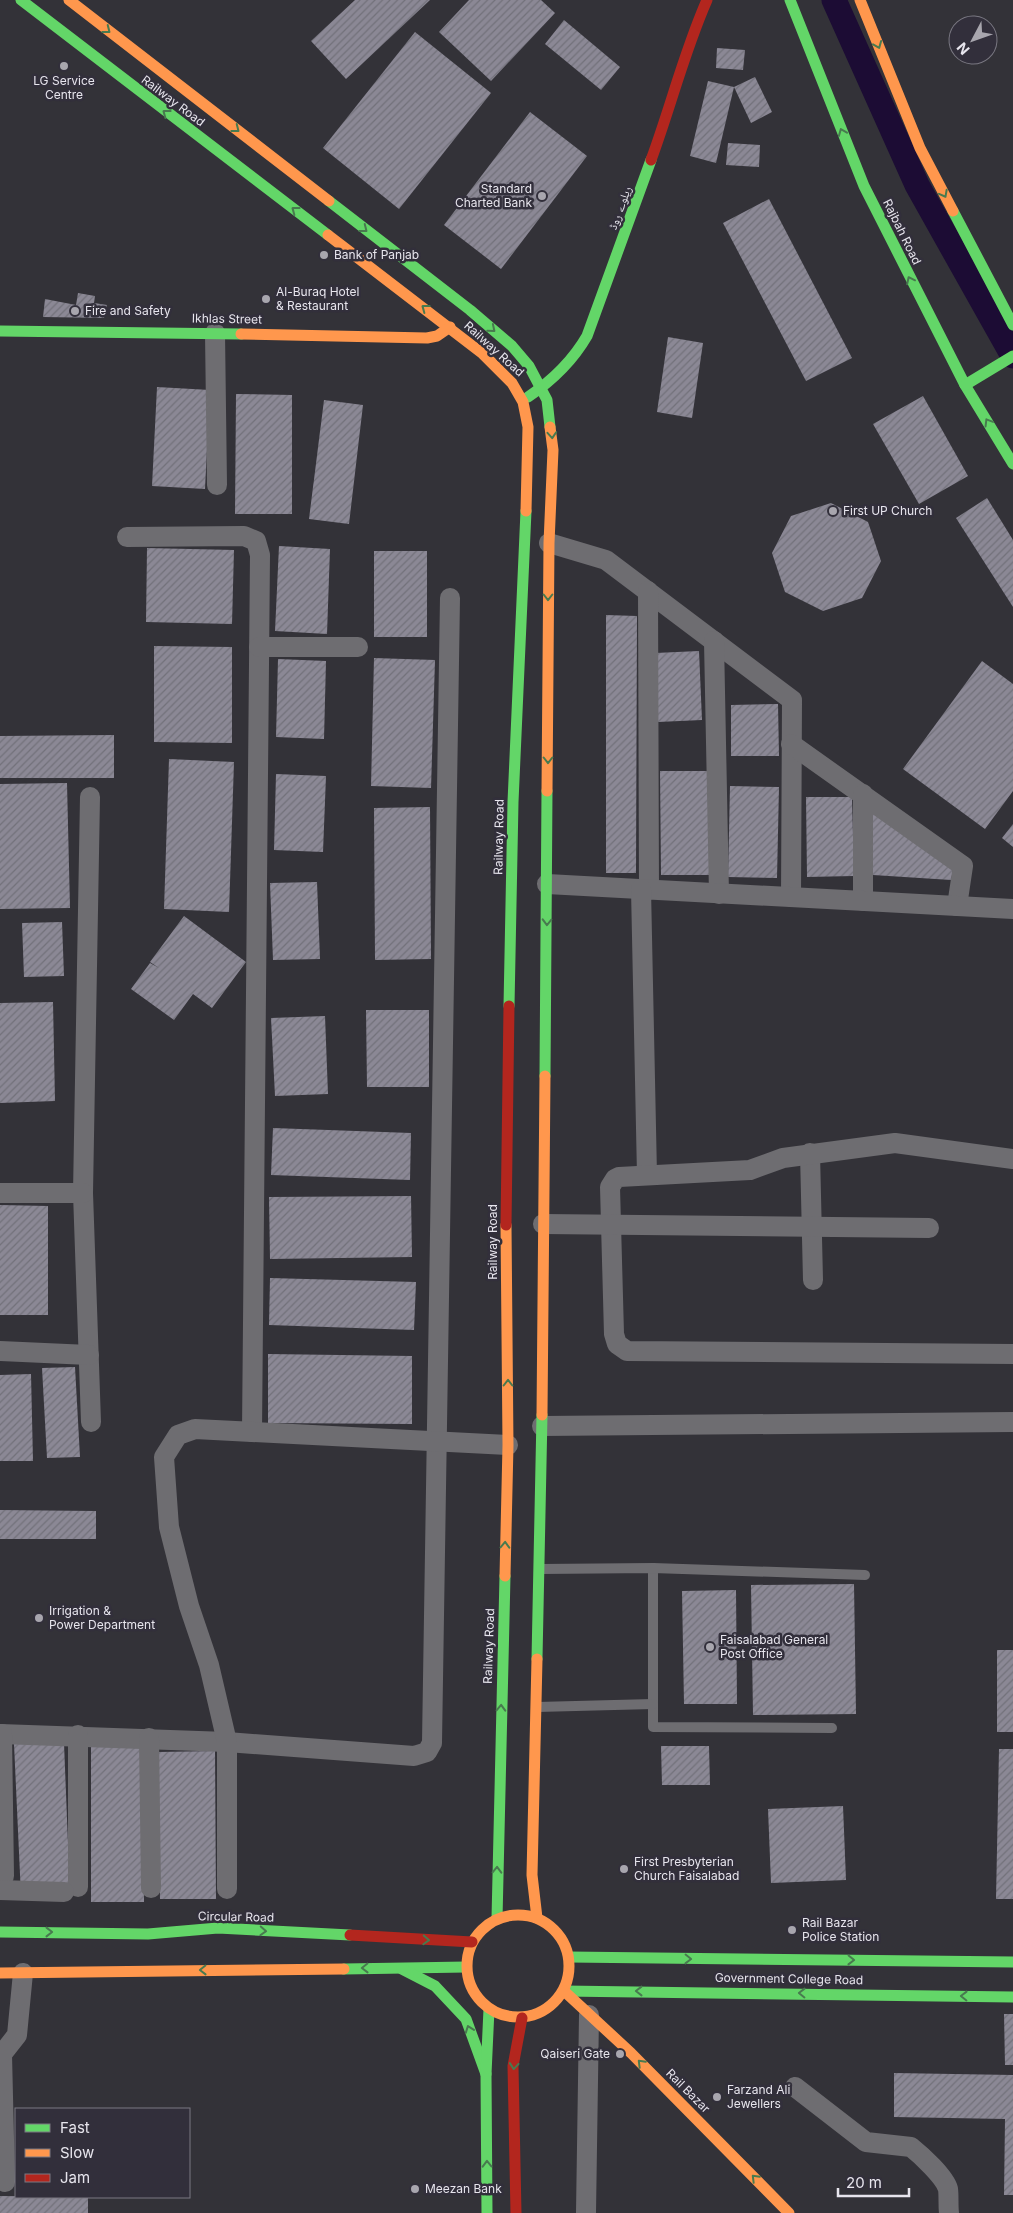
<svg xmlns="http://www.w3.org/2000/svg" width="1013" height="2213" viewBox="0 0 1013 2213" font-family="Inter,'Noto Naskh Arabic',sans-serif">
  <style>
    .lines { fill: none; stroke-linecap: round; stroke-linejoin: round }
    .canal { stroke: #1c0c34; stroke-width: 25 }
    .building { fill: url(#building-hatch) }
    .lane { stroke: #6e6d71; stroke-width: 10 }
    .street { stroke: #6e6d71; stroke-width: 20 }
    .fast { stroke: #63d668; stroke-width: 11 }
    .slow { stroke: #ff974d; stroke-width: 11 }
    .jam { stroke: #b3261e; stroke-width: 11 }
    .oneway { stroke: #487a4f }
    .poi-dot { fill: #a8a6ae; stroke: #322f3b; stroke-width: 2 }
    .labels { text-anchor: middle; stroke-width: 5; stroke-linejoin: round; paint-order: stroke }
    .poi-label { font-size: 12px; fill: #e7e5ed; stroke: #322f3b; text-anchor: start }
    .street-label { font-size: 12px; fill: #e7e5ed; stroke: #322f3b }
  </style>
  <defs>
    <pattern id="building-hatch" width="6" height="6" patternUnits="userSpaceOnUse" patternTransform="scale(1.25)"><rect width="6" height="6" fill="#8b8895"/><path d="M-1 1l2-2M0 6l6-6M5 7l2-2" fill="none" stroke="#72717a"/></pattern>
  </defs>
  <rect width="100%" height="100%" fill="#333238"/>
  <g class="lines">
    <path class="canal" d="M834,0L917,185L1013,356"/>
  </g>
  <g class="building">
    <path d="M355,0H430L346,79L311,41Z"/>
    <path d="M469,0H541L555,13L491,81L439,32Z"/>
    <path d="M564,20L620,67L601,90L545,44Z"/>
    <path d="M415,32L491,93L399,209L323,148Z"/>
    <path d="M717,48L745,50L743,70L716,68Z"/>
    <path d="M755,77L772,112L751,123L734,87Z"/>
    <path d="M708,81L734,87L716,163L690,156Z"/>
    <path d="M530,112L587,156L501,269L444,225Z"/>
    <path d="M728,143L760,145L759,167L726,165Z"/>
    <path d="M769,199L852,358L806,381L723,223Z"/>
    <path d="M78,293L95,296L94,303L107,305L104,318L43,317L45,299L76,305Z"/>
    <path d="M668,337L703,343L692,418L657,412Z"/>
    <path d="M157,387L210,390L205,489L152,486Z"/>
    <path d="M236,394L292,395V514H235Z"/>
    <path d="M923,396L968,476L919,504L873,424Z"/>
    <path d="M324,400L363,405L349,524L309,519Z"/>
    <path d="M987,498L1013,540V607L956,518Z"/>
    <path d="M831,503L868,522L881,561L862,598L823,611L785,592L772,553L791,516Z"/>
    <path d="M279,546L330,549L327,634L275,631Z"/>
    <path d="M147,548L234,550L232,624L146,622Z"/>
    <rect x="374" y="551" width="53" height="86"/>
    <path d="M606,615L637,616L636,873H606Z"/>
    <path d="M154,646L232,647V743L154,742Z"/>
    <path d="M699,651L702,720L658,722L655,653Z"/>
    <path d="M374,658L435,660L431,788L371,786Z"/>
    <path d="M278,659L326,661L324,739L276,737Z"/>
    <path d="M982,661L1013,684V791L985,829L903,769Z"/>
    <path d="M778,704L779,756H731V705Z"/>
    <path d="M114,735V778H0V736Z"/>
    <path d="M169,759L234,762L229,912L164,909Z"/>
    <path d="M660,771H709V875H661Z"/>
    <path d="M276,774L326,776L323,852L274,850Z"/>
    <path d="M67,783L70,908L0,909V784Z"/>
    <path d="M730,786L779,787L777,878L728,877Z"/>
    <path d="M806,797H852L854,876L807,877Z"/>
    <path d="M430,807L431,959L375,960L374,808Z"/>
    <path d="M869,810L953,869L951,880L873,875Z"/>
    <path d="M1013,824V847L1002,838Z"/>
    <path d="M317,882L320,959L273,960L270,883Z"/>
    <path d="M184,916L246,962L212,1008L193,994L174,1020L131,989L150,963L159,968L150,962Z"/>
    <path d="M62,922L64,976L24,977L22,923Z"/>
    <path d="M53,1002L55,1101L0,1103V1003Z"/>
    <path d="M366,1010H429V1087H367Z"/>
    <path d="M325,1016L328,1094L275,1096L271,1018Z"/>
    <path d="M273,1128L411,1133L410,1180L271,1175Z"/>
    <path d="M411,1196L412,1257L270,1259L269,1197Z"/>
    <path d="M0,1205L48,1206V1315H0Z"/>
    <path d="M270,1278L416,1282L414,1330L269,1325Z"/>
    <path d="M268,1354L412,1356V1424L268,1423Z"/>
    <path d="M75,1367L80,1457L47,1458L42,1368Z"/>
    <path d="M31,1374L33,1461H0V1375Z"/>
    <path d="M0,1510L96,1511V1539H0Z"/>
    <path d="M854,1584L856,1714L753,1715L751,1585Z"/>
    <path d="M736,1590L737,1704H684L682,1591Z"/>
    <rect x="997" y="1650" width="16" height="82"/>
    <path d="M64,1743L70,1894L21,1896L14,1744Z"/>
    <path d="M91,1743L144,1744V1902H91Z"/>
    <path d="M661,1746H709L710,1785H662Z"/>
    <path d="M999,1749H1013V1899H996Z"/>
    <path d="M215,1751L216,1899H160L158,1752Z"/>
    <path d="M843,1806L846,1880L771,1883L768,1809Z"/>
    <path d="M1004,2014H1013V2065H1005Z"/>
    <path d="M894,2073L1013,2075V2195H1004L1005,2119L894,2117Z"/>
    <path d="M0,2196L88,2197V2213H0Z"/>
  </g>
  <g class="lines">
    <g class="lane">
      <path d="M653,1568V1727L832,1728"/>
      <path d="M540,1569L653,1568L865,1575"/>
      <path d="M537,1707L653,1704"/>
    </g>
    <g class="street">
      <path d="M215,333L217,485"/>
      <path d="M127,537L244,536L256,541L260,555L252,1432"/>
      <path d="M549,543L606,560L792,700L791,897"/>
      <path d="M648,591L649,890"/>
      <path d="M714,641L719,894"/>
      <path d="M259,647H358"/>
      <path d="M791,744L963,866L957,906"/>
      <path d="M863,794V901"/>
      <path d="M90,797L83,1193L91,1422"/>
      <path d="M547,884L1013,909"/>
      <path d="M641,889L647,1175"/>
      <path d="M810,1153L813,1280"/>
      <path d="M1013,1159L895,1143L783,1158L750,1170L619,1177L615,1179L610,1187L614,1334L617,1344L627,1351L1013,1354"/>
      <path d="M0,1193H83"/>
      <path d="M543,1224L929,1228"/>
      <path d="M0,1351L89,1355"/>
      <path d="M542,1426L1013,1422"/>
      <path d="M0,1734L227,1742L414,1756L427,1752L432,1743L450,598"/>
      <path d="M2,1734L4,1876"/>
      <path d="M78,1735V1887"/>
      <path d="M149,1738L151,1888"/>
      <path d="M227,1889V1742L209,1665L189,1606L169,1527L164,1457L178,1435L195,1429L508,1445"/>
      <path d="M0,1890L64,1892"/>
      <path d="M795,2087L866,2142L911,2147C921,2155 945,2177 948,2189C949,2196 948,2205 949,2213"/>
      <path d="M5,2182L2,2054L17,2035L23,1973"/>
      <path d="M586,2213L589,2015"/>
    </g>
    <g class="fast">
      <path d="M21,0L328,235"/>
      <path d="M790,0L864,186L965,385L1013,464"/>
      <path d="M329,201L470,310L512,346L529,366L547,400L550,427"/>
      <path d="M953,211L1013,325"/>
      <path d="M0,331L241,334"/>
      <path d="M965,385L1013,356"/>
      <path d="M528,397C553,380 572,362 587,336L651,160"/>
      <path d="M509,1006L513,802L526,511"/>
      <path d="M545,1076L547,791"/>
      <path d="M537,1659L542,1415"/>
      <path d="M497,1919L505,1576"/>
      <path d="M0,1932L148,1934L218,1928L350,1935"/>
      <path d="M569,1957L1013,1962"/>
      <path d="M344,1969L466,1967"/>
      <path d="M402,1969L435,1986L466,2019L486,2074"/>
      <path d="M564,1991L1013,1997"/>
      <path d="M487,2213L486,2074L489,2009"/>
    </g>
    <g class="slow">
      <path d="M69,0L329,201"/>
      <path d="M860,0L920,148L953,211"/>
      <path d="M328,235L483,354L512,383L523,402L528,427L526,511"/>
      <path d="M241,334L427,338L437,336L450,327"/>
      <path d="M547,791L549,543L553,450L550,427"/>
      <path d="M542,1415L545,1076"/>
      <path d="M505,1576L508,1445L506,1225"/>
      <path d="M537,1659L532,1875L537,1918"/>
      <circle cx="518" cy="1966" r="51"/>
      <path d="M0,1973L344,1969"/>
      <path d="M564,1991L631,2053L789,2213"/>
    </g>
    <g class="jam">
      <path d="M651,160C671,106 684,52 707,0"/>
      <path d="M506,1225L509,1006"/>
      <path d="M350,1935L472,1942"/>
      <path d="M516,2213L513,2066L522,2018"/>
    </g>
  </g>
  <defs><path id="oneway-chevron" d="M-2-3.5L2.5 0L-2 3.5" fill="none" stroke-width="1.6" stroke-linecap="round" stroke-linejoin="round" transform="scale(1.25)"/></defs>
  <g class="oneway">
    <use href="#oneway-chevron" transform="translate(107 30) rotate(38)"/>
    <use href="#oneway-chevron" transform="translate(878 45) rotate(68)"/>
    <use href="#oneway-chevron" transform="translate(166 113) rotate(-143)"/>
    <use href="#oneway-chevron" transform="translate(236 129) rotate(38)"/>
    <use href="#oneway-chevron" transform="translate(842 132) rotate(-112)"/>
    <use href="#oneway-chevron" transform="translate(944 194) rotate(62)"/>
    <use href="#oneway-chevron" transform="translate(295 210) rotate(-143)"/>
    <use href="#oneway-chevron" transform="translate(364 229) rotate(38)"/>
    <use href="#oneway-chevron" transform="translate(910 280) rotate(-116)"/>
    <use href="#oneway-chevron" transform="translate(425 308) rotate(-143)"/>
    <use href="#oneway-chevron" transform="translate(492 329) rotate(40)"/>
    <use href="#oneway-chevron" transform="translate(988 422) rotate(-121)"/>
    <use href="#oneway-chevron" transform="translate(552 435) rotate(86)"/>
    <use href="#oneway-chevron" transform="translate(548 597) rotate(90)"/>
    <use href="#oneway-chevron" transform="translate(548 760) rotate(90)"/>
    <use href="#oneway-chevron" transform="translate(547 922) rotate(91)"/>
    <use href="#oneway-chevron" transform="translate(508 1383) rotate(-90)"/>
    <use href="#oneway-chevron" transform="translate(505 1545) rotate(-88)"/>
    <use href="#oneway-chevron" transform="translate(501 1708) rotate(-88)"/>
    <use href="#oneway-chevron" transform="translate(497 1870) rotate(-89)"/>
    <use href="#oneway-chevron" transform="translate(263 1931) rotate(3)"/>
    <use href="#oneway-chevron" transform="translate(49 1932)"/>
    <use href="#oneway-chevron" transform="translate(426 1940) rotate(3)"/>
    <use href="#oneway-chevron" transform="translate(688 1959) rotate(1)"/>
    <use href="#oneway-chevron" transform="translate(851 1960) rotate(1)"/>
    <use href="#oneway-chevron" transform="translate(365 1968) rotate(179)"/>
    <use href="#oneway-chevron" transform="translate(203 1970) rotate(179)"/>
    <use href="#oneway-chevron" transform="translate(639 1991) rotate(-180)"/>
    <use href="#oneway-chevron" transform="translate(802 1993) rotate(-179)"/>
    <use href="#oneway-chevron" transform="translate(964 1996) rotate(-179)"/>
    <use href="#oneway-chevron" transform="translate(469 2029) rotate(-110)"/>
    <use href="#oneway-chevron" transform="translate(641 2063) rotate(-135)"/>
    <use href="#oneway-chevron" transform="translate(514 2066) rotate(95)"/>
    <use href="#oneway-chevron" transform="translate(487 2164) rotate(-91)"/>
    <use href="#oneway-chevron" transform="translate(755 2178) rotate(-135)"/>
  </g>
  <g class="poi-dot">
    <circle cx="64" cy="66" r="5"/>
    <circle cx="542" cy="196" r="5"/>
    <circle cx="324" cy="255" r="5"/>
    <circle cx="266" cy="299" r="5"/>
    <circle cx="75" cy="311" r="5"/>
    <circle cx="833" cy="511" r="5"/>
    <circle cx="39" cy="1618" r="5"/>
    <circle cx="710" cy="1647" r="5"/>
    <circle cx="624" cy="1869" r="5"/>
    <circle cx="792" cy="1930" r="5"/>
    <circle cx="620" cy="2054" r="5"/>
    <circle cx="717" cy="2097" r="5"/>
    <circle cx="415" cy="2189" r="5"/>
  </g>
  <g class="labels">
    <g class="poi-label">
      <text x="64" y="85" text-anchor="middle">LG Service<tspan x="64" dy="14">Centre</tspan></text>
      <text x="532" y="193" text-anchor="end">Standard<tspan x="532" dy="14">Charted Bank</tspan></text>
      <text x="334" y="259">Bank of Panjab</text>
      <text x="276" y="296">Al-Buraq Hotel<tspan x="276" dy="14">&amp; Restaurant</tspan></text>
      <text x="85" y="315">Fire and Safety</text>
      <text x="843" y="515">First UP Church</text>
      <text x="49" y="1615">Irrigation &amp;<tspan x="49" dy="14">Power Department</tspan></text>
      <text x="720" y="1644">Faisalabad General<tspan x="720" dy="14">Post Office</tspan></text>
      <text x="634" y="1866">First Presbyterian<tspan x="634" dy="14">Church Faisalabad</tspan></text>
      <text x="802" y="1927">Rail Bazar<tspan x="802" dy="14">Police Station</tspan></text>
      <text x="610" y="2058" text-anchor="end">Qaiseri Gate</text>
      <text x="727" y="2094">Farzand Ali<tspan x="727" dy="14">Jewellers</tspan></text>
      <text x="425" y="2193">Meezan Bank</text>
    </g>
    <g class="street-label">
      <text transform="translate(173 101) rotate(37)" y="4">Railway Road</text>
      <text transform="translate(620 208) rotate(-70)" y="4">ریلوے روڈ</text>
      <text transform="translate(902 232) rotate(64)" y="4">Rajbah Road</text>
      <text transform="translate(227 319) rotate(1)" y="4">Ikhlas Street</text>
      <text transform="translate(494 349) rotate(42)" y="4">Railway Road</text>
      <text transform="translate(499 837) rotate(-89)" y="4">Railway Road</text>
      <text transform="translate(493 1242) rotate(-90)" y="4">Railway Road</text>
      <text transform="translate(489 1646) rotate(-88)" y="4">Railway Road</text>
      <text transform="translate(236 1917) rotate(1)" y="4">Circular Road</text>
      <text transform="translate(789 1979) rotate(1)" y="4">Government College Road</text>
      <text transform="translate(688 2091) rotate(45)" y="4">Rail Bazar</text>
    </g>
  </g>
  <rect x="15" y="2108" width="175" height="90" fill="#322f3b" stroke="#7a7882"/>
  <rect x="25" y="2124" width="25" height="8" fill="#63d668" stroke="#7a7882"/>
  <text x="60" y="2133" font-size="15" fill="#e7e5ed">Fast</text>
  <rect x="25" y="2149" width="25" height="8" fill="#ff974d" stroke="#7a7882"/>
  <text x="60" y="2158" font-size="15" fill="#e7e5ed">Slow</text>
  <rect x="25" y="2174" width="25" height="8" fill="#b3261e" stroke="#7a7882"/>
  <text x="60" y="2183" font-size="15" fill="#e7e5ed">Jam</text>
  <g transform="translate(973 40) rotate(229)"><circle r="24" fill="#322f3b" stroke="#7a7882"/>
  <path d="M0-4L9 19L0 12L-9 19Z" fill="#a8a6ae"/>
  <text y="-8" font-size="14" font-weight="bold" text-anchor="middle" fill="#e7e5ed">N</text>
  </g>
  <path d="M838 2188v8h71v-8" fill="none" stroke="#e7e5ed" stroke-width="2.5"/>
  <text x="846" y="2188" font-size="15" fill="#e7e5ed" stroke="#322f3b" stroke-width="4" paint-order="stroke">20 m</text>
</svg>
